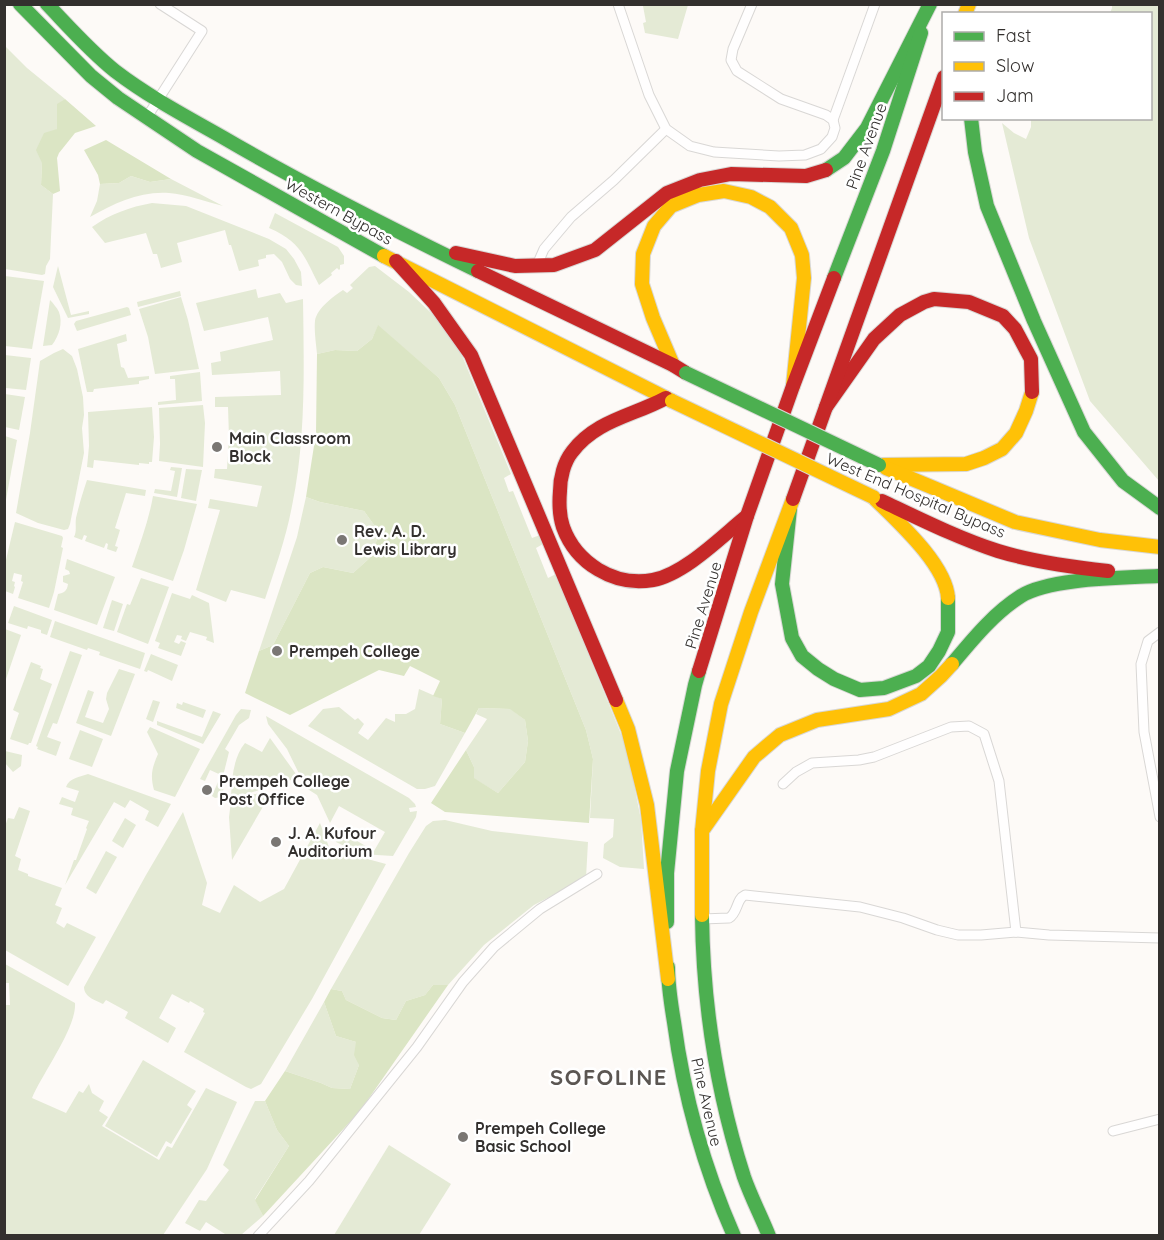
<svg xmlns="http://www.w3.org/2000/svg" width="1164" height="1240" viewBox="0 0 1164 1240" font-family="Quicksand,sans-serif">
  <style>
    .green { fill: #e4ead5 }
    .forest { fill: #dbe5c4 }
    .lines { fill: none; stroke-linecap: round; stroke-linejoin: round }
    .street-casing { stroke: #d9d7d5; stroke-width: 11 }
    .fast-casing { stroke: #d9d8d6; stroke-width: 16 }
    .slow-casing { stroke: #d9d8d6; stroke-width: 16 }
    .jam-casing { stroke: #d9d8d6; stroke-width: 16 }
    .street { stroke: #fffefe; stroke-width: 9 }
    .fast { stroke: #4caf50; stroke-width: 14 }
    .slow { stroke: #ffc107; stroke-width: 14 }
    .jam { stroke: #c62828; stroke-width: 14 }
    .fast-bridge-casing { stroke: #d9d8d6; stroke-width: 16; stroke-linecap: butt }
    .slow-bridge-casing { stroke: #d9d8d6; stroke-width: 16; stroke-linecap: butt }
    .fast-bridge { stroke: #4caf50; stroke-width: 14 }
    .slow-bridge { stroke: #ffc107; stroke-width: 14 }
    .poi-dot { fill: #7a7774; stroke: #fff; stroke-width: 2 }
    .labels { text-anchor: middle; stroke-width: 5; stroke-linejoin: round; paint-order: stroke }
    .street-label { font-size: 16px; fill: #33302e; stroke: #fff }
    .poi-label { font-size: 16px; font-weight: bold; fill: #33302e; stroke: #fff; text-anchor: start }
    .district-label { font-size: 22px; font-weight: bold; letter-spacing: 1.5px; fill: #5b5652; stroke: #fff }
  </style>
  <rect width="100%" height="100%" fill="#fdfaf7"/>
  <g class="green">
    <path d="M639,5H688L678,39L645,33L643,23L646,22L643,6Z"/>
    <path d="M1112,5H1159V481L1090,401L1029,238L1002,123L1014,133L1026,139L1031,127V119L1150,118V14L1110,13L1112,8Z"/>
    <path d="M4,45L27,68L65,99L57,105V129L42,163L41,185L53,194L50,259L46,266L45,274L42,275L5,269Z"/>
    <path d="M131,176L150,182L171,179L223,206C207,202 186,194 169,193C140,191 115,203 90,217L97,201L100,184L119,183Z"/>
    <path d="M152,203L186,206L269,239L286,249L294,259L301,272L302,286L296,285L290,279L282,262L274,254L266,255V258L258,260L259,266L239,271L231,245H229L225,230L177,243L182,262L161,268L157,254H153L146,233L105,243L92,227C110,214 130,207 152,203Z"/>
    <path d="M275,213L338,247L344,256V264L340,265V269L339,270L337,268L331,273L332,275L319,285C304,256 301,242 269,228Z"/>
    <path d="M58,266L71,315L89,311V314L68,318L53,287Z"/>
    <path d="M375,266L409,292L446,327L463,358L511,474L504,478L509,492L513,491L532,538L540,535L543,544L536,548L548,578L556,574L627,749L641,820L644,869L620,867L603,858L604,844L613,837L614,819L590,818L593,759L586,730L455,405L439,378L378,326L372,339L357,351L335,350L317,354C316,343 314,331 315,321C317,308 334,296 343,290L347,293L353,288L350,285L369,267Z"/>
    <path d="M5,276L44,281L32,349L5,346Z"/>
    <path d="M256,289L258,298L280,293L286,303L303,299C304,368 306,439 292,506C286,538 275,569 265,599L231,590L226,602L196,590L220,510L208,508L210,499L257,507L262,486L214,478L215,469H227L229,437L228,407H215V397L281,395L280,371L212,375L211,363L221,361L220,352L273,340L268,317L204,331L196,303Z"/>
    <path d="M180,291L181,296L138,307L137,302Z"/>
    <path d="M181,297L188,320L199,369L155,374L148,337L139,309Z"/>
    <path d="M50,300C53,303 57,308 59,312C63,323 59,336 52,345L43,346Z"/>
    <path d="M127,307L129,308L131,315L77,331L74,324L76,321Z"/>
    <path d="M126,334L127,341L117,344L121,367L124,368L128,378L149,376V379L139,381V384L94,389L93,392H87L78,349Z"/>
    <path d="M63,349L72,356L77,369L83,397L84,415L82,428L84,453L70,524L68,529L64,530L38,523L16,513L30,433L40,361L54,353Z"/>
    <path d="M5,355L31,358L26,390L6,388Z"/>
    <path d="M200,372L202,401L158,405V402L176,400L175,379H170V376Z"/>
    <path d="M5,394L25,397L19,430L5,427Z"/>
    <path d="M203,405L205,423L203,467L159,461L160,444L159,408Z"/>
    <path d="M152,407L154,437L152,462H149V464L139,463V465L94,460L93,468L87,467L89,446L88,412Z"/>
    <path d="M5,436L17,440L5,505L4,437Z"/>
    <path d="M171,467L182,468L177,497L154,493L155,489L171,491L175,471L170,470Z"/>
    <path d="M186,469L202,470L196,501L181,498Z"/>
    <path d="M87,480L146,490L145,496L126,493L115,528L120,530L115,546L118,547L116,552L107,549L108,544L106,543L104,548L85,541L87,536L84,535L82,540L74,537C77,531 75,525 76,518C79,505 83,492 87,480Z"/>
    <path d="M153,496L197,504L184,550L173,581L132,567C140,543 149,520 153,496Z"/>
    <path d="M306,497L320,502L364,511L379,532L372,556L353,573L323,567L310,573L273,645L259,651L297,537Z"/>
    <path d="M15,522L62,536L63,538L61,547L63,548L54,592L49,608L18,598L23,582L21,581L22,575L14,573L12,581L15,582L14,586L15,587L13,594L5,591V564Z"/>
    <path d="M67,559L115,577L97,625L54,610L58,594C64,593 67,591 68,584L63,582V576L70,574L69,571L65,569Z"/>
    <path d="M141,578L169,587L148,644L117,632L127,604L130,605Z"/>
    <path d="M172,593L190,599L192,595L209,603L214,643L206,640L207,637L190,632L186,641L181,639L182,636L177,635L174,642L179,644L181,641L186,643L181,656L158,648L160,643L155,641Z"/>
    <path d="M112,600L123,604L114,631L103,628Z"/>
    <path d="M14,606L52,620L47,635L41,633V630L28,626L27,629L8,623Z"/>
    <path d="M55,621L145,653L140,669L102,656L99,655L100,652L88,648L87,650L50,637Z"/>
    <path d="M5,629L21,635L5,682L4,629Z"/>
    <path d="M70,651L82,655L57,724L53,723L47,737L61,742L56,756L37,749L38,747L36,746Z"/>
    <path d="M151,654L178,665L172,681L148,670L147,672L144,671Z"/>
    <path d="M31,662L41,666L40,668L43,669L40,679L52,684L31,743H29L28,745L10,739L19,713L13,710Z"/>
    <path d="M119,669L135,674L111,736L76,723L88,690L94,692L85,717L103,723L109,709L106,699L107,693Z"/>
    <path d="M419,689L442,699L440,724L465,733L435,786L425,789H417L308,726L323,709L339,707L355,720L358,718L364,724L358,733L368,740L386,718L395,722V714H406L415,709Z"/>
    <path d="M153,700L160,702L153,722L146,719Z"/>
    <path d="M183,702L206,710L203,718L176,708L177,703L182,705Z"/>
    <path d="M479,708L511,709L525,720L528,741L525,762L498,793L473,778L474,767L466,750L487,719L476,714Z"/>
    <path d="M241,709L251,710L249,718L239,725L225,749L229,752L224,772L223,793L221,797L215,798L212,796L221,775L210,770L205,781L200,779L236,715Z"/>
    <path d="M213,711L221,714L203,744L157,725V721L202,737Z"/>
    <path d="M266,716L409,798L415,804L416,807L409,808L410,812L417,811L416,817L393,856L361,854L336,842L342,832L374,851L385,832L339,806L330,823L317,795L306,788L287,749L268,724Z"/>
    <path d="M150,727L200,749L175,797L154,790C150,775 152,768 158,754L147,732Z"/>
    <path d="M80,730L103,739L92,767L69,759Z"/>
    <path d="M270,738L296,774L294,779L237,797L231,796C232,778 233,758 245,743L262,752Z"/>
    <path d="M5,751L22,755L21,766L13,772L5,763Z"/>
    <path d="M88,774L171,804L158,827L145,820L149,811L130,800L125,808L114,802L65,885L74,860H76L87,829L86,828L89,821L71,815L73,808L59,804L62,797L75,802L79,791L66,787C69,778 80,777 88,774Z"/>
    <path d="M266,791L268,798L232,860L229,817L231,801Z"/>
    <path d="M19,807L30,811L15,856L21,859L18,870L28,874V876L62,888L55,905L62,908L56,923L64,928L67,923L96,937L68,986L5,950V826L8,818L14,819Z"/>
    <path d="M183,812L207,883L202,905L220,913L234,885L260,902L284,889L320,823L329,847L355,858L360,857L386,864L312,999L261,1084L251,1089L246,1087L184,1052L205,1013L203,1012L204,1009L190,1001L189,1003L172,994L159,1018L176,1028L168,1043L125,1018L128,1012L106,1000L103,1004C95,1000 84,997 84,987L146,875Z"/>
    <path d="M125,818L136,825L123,848L112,841Z"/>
    <path d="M445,820L492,831L588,842L586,878L534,905L484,945L448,985H433L425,995L406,1001L396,1020L382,1018L346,1000L342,991L331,989L409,853L426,826L433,821Z"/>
    <path d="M106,851L117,857L96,894L86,888Z"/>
    <path d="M5,964L75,1003C77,1027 42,1074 32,1098L66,1113L79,1091L83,1093L89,1084L92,1093L104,1101L99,1111L108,1117L102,1126L159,1160L167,1146L172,1148L206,1088L237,1102L207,1169L163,1235H5L4,1005H10L9,983H5Z"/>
    <path d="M324,1002L336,1036L356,1042L359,1065L350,1089L332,1088L321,1083L285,1071Z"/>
    <path d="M143,1060L196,1091L187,1105L192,1109L171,1144L166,1141L157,1157L105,1126Z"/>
    <path d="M255,1101H265L277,1130L289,1146L255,1199L263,1216L241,1235H224L225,1234L206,1222L200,1231L185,1223L199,1200L206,1201L229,1170L223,1165Z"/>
    <path d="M389,1145L451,1184L419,1235H334Z"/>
  </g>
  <g class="forest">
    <path d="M65,99L96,126L75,133L59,153L57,158L60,191L53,194L41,185L42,163L36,150L44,133L57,129V104Z"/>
    <path d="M106,140L171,179L150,182L131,176L119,183L100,184L98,175L84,150Z"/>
    <path d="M378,325L439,378L455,405L586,730L593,759L589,823L445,812L431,803L466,750L474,767V778L498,793L525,762L528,741L525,720L510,709L479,708L465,733L440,724L442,699L433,696L440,681L410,666L404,676L379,670L290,715L245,693L259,651L273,645L310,573L323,567L353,573L372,556L379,532L364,511L320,502L306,497L316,433L317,354L335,350L357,351L372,339Z"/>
    <path d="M433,985H448L360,1111L263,1216L255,1200L289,1146L277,1130L265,1101L285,1071L321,1083L332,1088L350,1089L359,1065L354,1055L356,1042L336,1036L324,1002L331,989L342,991L346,1000L382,1018L396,1020L406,1001L425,995Z"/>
  </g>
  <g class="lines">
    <g class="street-casing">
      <g id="street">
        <path d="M618,4L649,95L666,129L690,146L714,152L779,156L805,155L821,149L832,137L835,128L833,120L826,115L781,99L737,71L731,60L733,49L752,4"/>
        <path d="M147,117L202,31L160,4"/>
        <path d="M833,120L875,4"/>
        <path d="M537,265L544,249L571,217L614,180L666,129"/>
        <path d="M1160,632L1148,641L1141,664L1144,732L1160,817"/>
        <path d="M783,784L796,772L812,763L859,760L874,757L951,727L969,726L984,734L999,781L1016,932"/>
        <path d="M702,919L729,918C738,913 736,899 745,895L860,907L903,918L937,930L958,935H981L1016,932L1049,935L1160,938"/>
        <path d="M1113,1131L1160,1119"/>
        <path d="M258,1236L309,1181L417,1047L463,982L494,947L540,909L597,874"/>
      </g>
    </g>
    <g class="fast-casing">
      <g id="fast">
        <path d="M20,4L91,76L118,98L197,151L384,256"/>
        <path d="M47,4C69,27 90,51 115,71C149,97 187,117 224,138C306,186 392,229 478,271"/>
        <path d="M971,118L975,152L987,206L1034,321L1084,432L1123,481L1160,508"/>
        <path d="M826,170L844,158L867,128L930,4"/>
        <path d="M834,278L883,151L921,33"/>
        <path d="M790,509L782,584L792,638L802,656L818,669L834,679L860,690L884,688L916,676L929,666L939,651L948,632V598"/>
        <path d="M952,664C973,639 993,614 1021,596C1050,578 1122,578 1158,576"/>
        <path d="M702,915C703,1004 717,1093 744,1177C751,1197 761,1216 769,1236"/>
        <path d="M667,922V873L677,771L695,685L699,671"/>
        <path d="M668,967C668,986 671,1004 674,1022C684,1097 704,1168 734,1236"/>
      </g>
    </g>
    <g class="slow-casing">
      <g id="slow">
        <path d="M965,14L969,4"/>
        <path d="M384,256L672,401"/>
        <path d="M673,365L653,318L642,284L643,254L654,226L671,206L698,195L724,191L751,197L770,207L791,228L802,255L804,278L793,386"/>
        <path d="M879,465L966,464L984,458L1002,449L1016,433L1026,411L1032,392"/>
        <path d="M886,468L1015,522L1100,540L1160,547"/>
        <path d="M873,497C896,520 946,564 948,598"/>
        <path d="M616,700L628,729L647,805L668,979"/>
        <path d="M702,831L754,757L780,735L817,720L889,709L921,694L941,676L952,664"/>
        <path d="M702,915V831L708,771L721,704L751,612L793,499"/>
      </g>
    </g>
    <g class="jam-casing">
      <g id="jam">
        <path d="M456,253L515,266L554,265L595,250L667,193L700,180L731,174L806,176L826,170"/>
        <path d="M396,261L434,303L471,355L616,700"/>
        <path d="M478,271L673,365L686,373"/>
        <path d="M666,398C633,416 596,420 572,452C564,462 560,478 560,491C559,503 559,515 563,527C576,563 614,587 653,580C685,574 722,536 747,516"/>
        <path d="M826,407L874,339L900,315L924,302L934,299L969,302L1003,316L1015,329L1031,359L1032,392"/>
        <path d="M793,499L944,77"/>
        <path d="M882,501C920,519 958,538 998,551C1034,562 1071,567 1108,571"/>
        <path d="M699,671L747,516L793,386L834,278"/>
      </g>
    </g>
    <use href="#street" class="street"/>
    <use href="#fast" class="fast"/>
    <use href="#slow" class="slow"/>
    <use href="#jam" class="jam"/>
    <g class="fast-bridge-casing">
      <path id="fast-bridge" d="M686,373L879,465"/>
    </g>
    <g class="slow-bridge-casing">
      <path id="slow-bridge" d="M672,401L873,497"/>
    </g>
    <use href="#fast-bridge" class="fast-bridge"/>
    <use href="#slow-bridge" class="slow-bridge"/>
  </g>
  <g class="poi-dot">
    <circle cx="217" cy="447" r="6"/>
    <circle cx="342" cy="540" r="6"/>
    <circle cx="277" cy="651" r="6"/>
    <circle cx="207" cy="790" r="6"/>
    <circle cx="276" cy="842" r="6"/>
    <circle cx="463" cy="1137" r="6"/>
  </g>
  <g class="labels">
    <g class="street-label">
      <text transform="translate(866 146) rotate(-70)" y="6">Pine Avenue</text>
      <text transform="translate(339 211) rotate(29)" y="6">Western Bypass</text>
      <text transform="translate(916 495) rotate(23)" y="6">West End Hospital Bypass</text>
      <text transform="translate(703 605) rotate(-73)" y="6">Pine Avenue</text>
      <text transform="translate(707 1102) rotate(77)" y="6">Pine Avenue</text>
    </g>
    <g class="poi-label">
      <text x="229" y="444">Main Classroom<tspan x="229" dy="18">Block</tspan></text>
      <text x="354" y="537">Rev. A. D.<tspan x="354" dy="18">Lewis Library</tspan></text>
      <text x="289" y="657">Prempeh College</text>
      <text x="219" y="787">Prempeh College<tspan x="219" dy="18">Post Office</tspan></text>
      <text x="288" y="839">J. A. Kufour<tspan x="288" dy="18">Auditorium</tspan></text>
      <text x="475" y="1134">Prempeh College<tspan x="475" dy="18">Basic School</tspan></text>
    </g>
    <g class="district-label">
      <text x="609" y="1085">SOFOLINE</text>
    </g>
  </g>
  <rect width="1164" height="1240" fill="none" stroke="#33302e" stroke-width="12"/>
  <rect x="942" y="12" width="210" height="108" fill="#ffffff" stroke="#adacab" stroke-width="1.5"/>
  <rect x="954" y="32" width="30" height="9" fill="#4caf50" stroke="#adacab" stroke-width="1.5"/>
  <text x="996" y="42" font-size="18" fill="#33302e">Fast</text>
  <rect x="954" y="62" width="30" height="9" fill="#ffc107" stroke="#adacab" stroke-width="1.5"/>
  <text x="996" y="72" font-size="18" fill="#33302e">Slow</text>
  <rect x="954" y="92" width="30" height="9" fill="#c62828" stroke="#adacab" stroke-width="1.5"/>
  <text x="996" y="102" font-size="18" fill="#33302e">Jam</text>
</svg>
